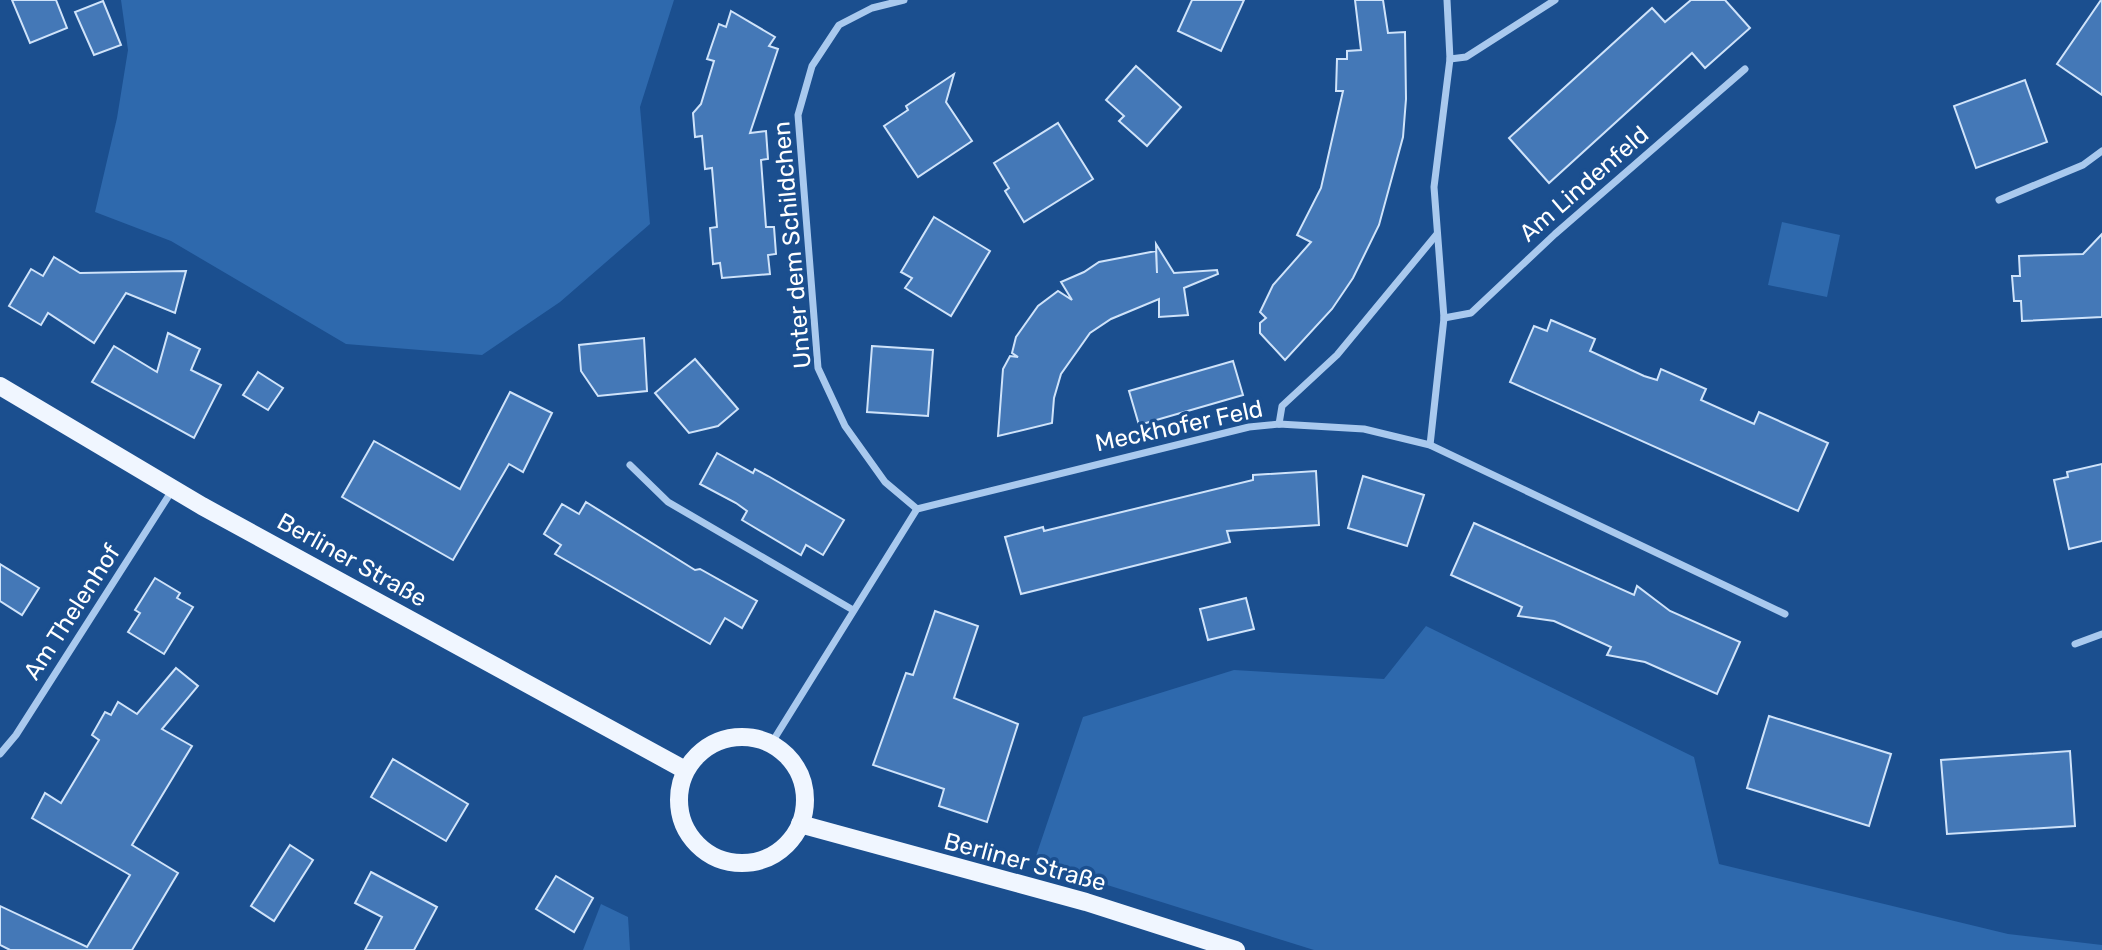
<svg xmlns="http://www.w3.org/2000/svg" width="2102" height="950" viewBox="0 0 2102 950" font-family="Rubik,sans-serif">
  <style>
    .green { fill: #2e69ad }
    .building { fill: #4478b7; stroke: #cfe3fa; stroke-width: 2 }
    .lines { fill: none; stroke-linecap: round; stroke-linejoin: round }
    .minor { stroke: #a9c9ee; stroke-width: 7 }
    .primary { stroke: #f0f6ff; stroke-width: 18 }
    .labels { text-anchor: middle; stroke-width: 7; stroke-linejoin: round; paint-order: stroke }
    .street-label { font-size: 24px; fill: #fff; stroke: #1b4f8f }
  </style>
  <rect width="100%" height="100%" fill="#1b4f8f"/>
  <g class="green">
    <path d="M121,0H674L640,107L650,224L560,302L482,355L346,344L171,241L95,212L117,118L128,50Z"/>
    <path d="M1782,222L1840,235L1827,297L1768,285Z"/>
    <path d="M1426,626L1694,757L1719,864L2008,934L2102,945V950H1314L1034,862L1083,717L1234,670L1384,679Z"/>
    <path d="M601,904L628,917L630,950H583Z"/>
  </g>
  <g class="building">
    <path d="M12,0H56L67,28L30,43Z"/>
    <path d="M1192,0H1244L1221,51L1178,31Z"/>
    <path d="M1355,0H1383L1388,33L1405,32L1406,99L1403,137L1379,225L1353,278L1332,309L1285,360L1260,333V323L1266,318L1260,312L1273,285L1311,242L1297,235L1321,188L1343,91H1336L1337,59H1347V51L1361,50Z"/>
    <path d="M1691,0H1725L1750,28L1705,68L1692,53L1549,183L1509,138L1652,8L1665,22Z"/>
    <path d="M2101,0H2102V95L2057,64Z"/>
    <path d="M103,1L121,45L94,55L75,12Z"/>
    <path d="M731,11L775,37L769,46L778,49L750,133L766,131L768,159L761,160L766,227H774L776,254L768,255L770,274L722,278L720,263L713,264L710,228L717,227L712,168L705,169L702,136L695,137L693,113L701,104L714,61L707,59L719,24L726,27Z"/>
    <path d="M1136,66L1181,107L1147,146L1119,121L1124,116L1106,100Z"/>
    <path d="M954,74L946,102L972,141L918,177L884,126L908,110L906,106Z"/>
    <path d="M2025,80L2047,142L1976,168L1954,106Z"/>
    <path d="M1058,123L1093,179L1024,222L1005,191L1009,188L994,163Z"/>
    <path d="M934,217L990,251L951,316L905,288L912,278L901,272Z"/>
    <path d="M2102,234V317L2022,321L2021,301H2014L2012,276H2020L2019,256L2083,254Z"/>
    <path d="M1156,244L1174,273L1217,270L1218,274L1184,288L1188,315L1159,317V299L1111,319L1090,333L1061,374L1054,398L1052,423L998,436L1003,369L1010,356L1018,357L1012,353L1016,337L1038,306L1058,291L1072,300L1061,282L1084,272L1099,262L1156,251L1157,273Z"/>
    <path d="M54,257L80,273L186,271L175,313L126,293L94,343L48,313L41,325L9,306L31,269L43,276Z"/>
    <path d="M1551,320L1595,339L1590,351L1644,376L1657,380L1661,369L1706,389L1701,400L1754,424L1759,412L1828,443L1798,511L1510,382L1534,326L1547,331Z"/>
    <path d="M168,333L200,349L191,370L221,385L194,438L92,382L114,346L157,372Z"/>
    <path d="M644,338L647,391L598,396L581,371L579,345Z"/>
    <path d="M872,346L933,350L928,416L867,412Z"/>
    <path d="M695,359L738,409L718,426L689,433L655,393Z"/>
    <path d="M1233,361L1243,395L1139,425L1129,391Z"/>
    <path d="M258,372L283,388L268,410L243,395Z"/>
    <path d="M510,392L552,413L523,472L509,464L453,560L342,497L374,441L460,489Z"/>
    <path d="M717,453L753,473L755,469L768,476L844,520L823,555L806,545L801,555L742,520L747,511L736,503L700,484Z"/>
    <path d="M2102,464V541L2069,549L2054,480L2068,477L2067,472Z"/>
    <path d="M1316,471L1319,525L1227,531L1230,542L1021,594L1005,537L1043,527L1044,531L1253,480V475Z"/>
    <path d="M1363,476L1424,495L1407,546L1348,528Z"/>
    <path d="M586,502L695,570L700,569L757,601L742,628L725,618L710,644L555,554L561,545L544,534L562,504L579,514Z"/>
    <path d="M1474,523L1634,595L1637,586L1670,611L1740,642L1717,694L1645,662L1607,655L1611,647L1554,621L1518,616L1522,607L1451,575Z"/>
    <path d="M0,564L39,588L22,615L0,601Z"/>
    <path d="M155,578L180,593L177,598L193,607L164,654L128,632L140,613L135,610Z"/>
    <path d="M1246,598L1254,629L1208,640L1200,609Z"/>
    <path d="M935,611L978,626L954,698L1018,724L987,822L939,806L944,789L873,765L906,673L913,675Z"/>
    <path d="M176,668L198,686L162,729L192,746L132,845L178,873L132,950H10L0,945V906L87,947L130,875L32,818L45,793L61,803L99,740L92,735L105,712L111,715L118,702L137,714Z"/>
    <path d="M1769,716L1891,754L1869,826L1747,788Z"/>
    <path d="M2070,751L2075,826L1947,834L1941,760Z"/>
    <path d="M393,759L468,804L446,841L371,797Z"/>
    <path d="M290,845L313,860L274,921L251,906Z"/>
    <path d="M371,872L437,907L414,950H365L382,917L355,903Z"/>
    <path d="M556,876L593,898L574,932L536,909Z"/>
  </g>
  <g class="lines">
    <g class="minor">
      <path d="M904,0L872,8L839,25L812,66L798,115L818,368L845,426L885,482L917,509"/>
      <path d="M1450,59L1466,57L1555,0"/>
      <path d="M1999,200L2083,165L2102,151"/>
      <path d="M1444,318L1471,313L1555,234L1745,69"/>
      <path d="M1279,424L1282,406L1337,355L1437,234"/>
      <path d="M1430,445L1444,318L1434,187L1450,59L1447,0"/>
      <path d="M630,465L668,502L853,610"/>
      <path d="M2075,644L2102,634"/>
      <path d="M771,744L917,509L1249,427L1279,424L1364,429L1430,445L1785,614"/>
      <path d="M0,754L16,735L173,489"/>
    </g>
    <g class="primary">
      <path d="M0,386L202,506L685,770"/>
      <circle cx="742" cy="800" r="63"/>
      <path d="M800,824L1086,902L1236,950"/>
    </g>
  </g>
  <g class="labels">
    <g class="street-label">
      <text transform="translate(1584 184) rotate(-41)" y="8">Am Lindenfeld</text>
      <text transform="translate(792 245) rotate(-95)" y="8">Unter dem Schildchen</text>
      <text transform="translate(1179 426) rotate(-12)" y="8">Meckhofer Feld</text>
      <text transform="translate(352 560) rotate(29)" y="8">Berliner Straße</text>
      <text transform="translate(72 612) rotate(-57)" y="8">Am Thelenhof</text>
      <text transform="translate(1025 862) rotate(15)" y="8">Berliner Straße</text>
    </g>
  </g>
</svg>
